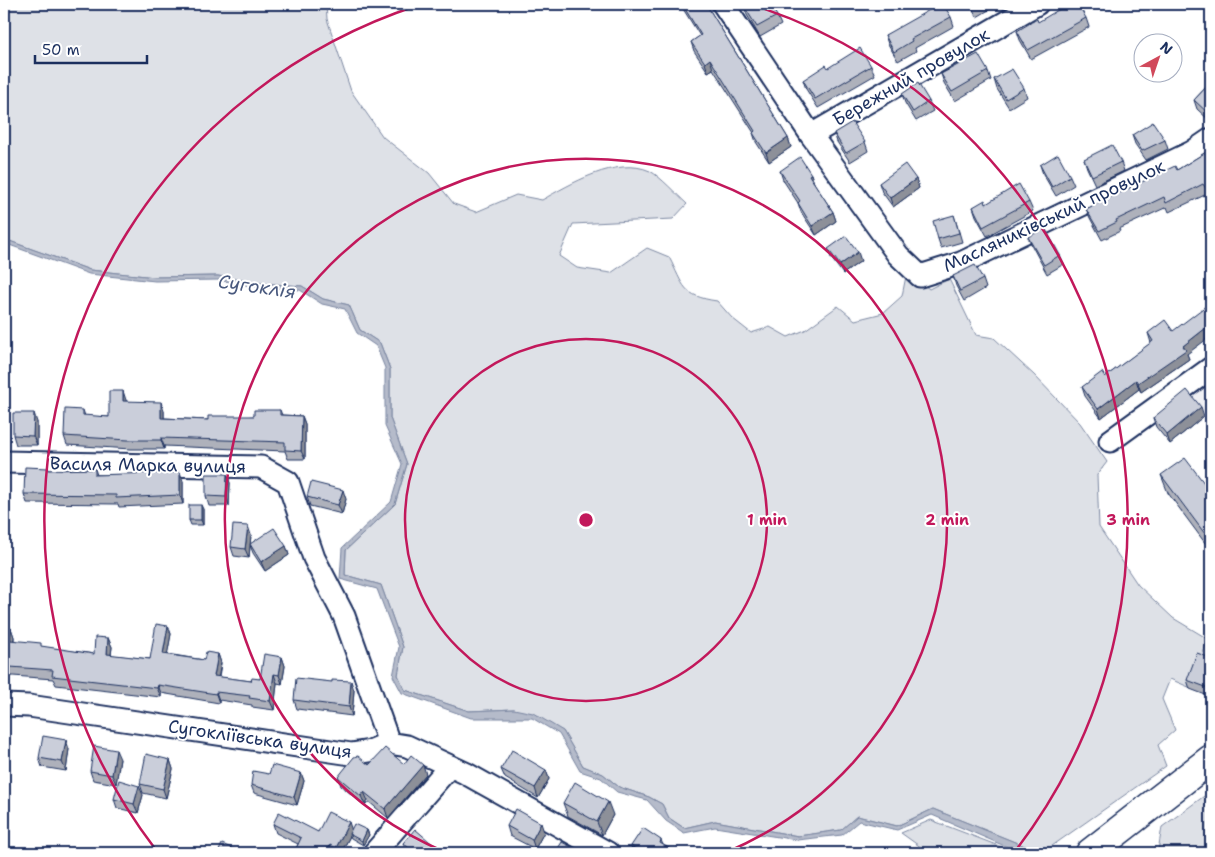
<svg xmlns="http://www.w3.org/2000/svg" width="1215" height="857" viewBox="0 0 1215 857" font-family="'Shantell Sans',sans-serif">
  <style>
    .built { fill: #eff0f4 }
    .green { fill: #dee1e7; stroke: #7c88a2 }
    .water { fill: #b5bbca; stroke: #77839f }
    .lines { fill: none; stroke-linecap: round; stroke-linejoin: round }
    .minor-casing { stroke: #1b2f5e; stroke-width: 25 }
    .major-casing { stroke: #1b2f5e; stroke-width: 31 }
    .minor { stroke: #fff; stroke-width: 21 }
    .major { stroke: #fff; stroke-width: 28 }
    .wall { fill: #aeb1bb; stroke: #1b2f5e }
    .shaded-wall { fill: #8d9099; stroke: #1b2f5e }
    .building { fill: #caceda; stroke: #1b2f5e }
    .ring { fill: none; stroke: #c2185b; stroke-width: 2.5 }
    .labels { text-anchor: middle; stroke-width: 4; stroke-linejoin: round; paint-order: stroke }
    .street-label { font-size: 18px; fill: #1b2f5e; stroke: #fff }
    .water-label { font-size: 19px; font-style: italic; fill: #49597e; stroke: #fff }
    .centre { fill: #c2185b; stroke: #fff; stroke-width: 2.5 }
    .ring-label { font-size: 15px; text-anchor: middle; font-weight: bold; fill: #c2185b; stroke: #fff; stroke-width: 4; stroke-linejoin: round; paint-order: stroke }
  </style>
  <rect width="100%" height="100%" fill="#fff"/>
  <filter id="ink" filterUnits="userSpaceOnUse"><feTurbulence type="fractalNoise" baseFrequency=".02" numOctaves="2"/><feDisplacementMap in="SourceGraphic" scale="10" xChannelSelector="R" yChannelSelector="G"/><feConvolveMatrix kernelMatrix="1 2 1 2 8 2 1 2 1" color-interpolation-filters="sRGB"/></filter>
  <g filter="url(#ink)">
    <path class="built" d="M1211,382V423L1192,396Z"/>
    <g class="green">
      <path d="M4,4H326L327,19L351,91L383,137L429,173L454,204L476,212L516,195L542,200C570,184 617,156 650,171C661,177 677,195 687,204L673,219L573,224L559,256L577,268L611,273L647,248L669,257C684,286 682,296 717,301L732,318L751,333L770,327L788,337L805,330L838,306L855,320L883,313L902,296L907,271L929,289L949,279L976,335L994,338L1034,375L1080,423L1107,462L1097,475L1099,527L1138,585L1173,618L1208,639L1191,688L1170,679L1162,699L1175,730L1158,745L1166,766L1042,853L933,809L897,826L857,816L841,830L798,836L715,821L684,828L669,818L662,804L649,797L619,787L603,774L583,766L563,731L514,709L469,711L405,690L398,675L403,647L381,585L345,575L346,550L395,504L407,464L390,418V369L380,343L360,330L349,305L323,299L302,286L258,283L218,276L155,277L90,270L4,239Z"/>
      <path d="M1211,791V853H1160L1158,851L1162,827Z"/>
      <path d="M931,820L1017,853H929L901,833Z"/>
    </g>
    <path class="water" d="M4,239L90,270L155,277L218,276L258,283L302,286L323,299L349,305L360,330L380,343L390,369V418L407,464L395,504L346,550L345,575L381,585L403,647L398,675L405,690L469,711L514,709L533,713L563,731L583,766L603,774L619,787L649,797L662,804L669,818L684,828L715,821L798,836L841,830L857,816L897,826L933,809L1042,853H1021L932,815L897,830L859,821L842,835L797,840L715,827L684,833L666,821L647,800L617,792L601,778L580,771L559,734L532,718H471L402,693L393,676L399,647L377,589L340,579L342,548L391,502L402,464L385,426V368L376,346L357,333L345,309L322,304L300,290L257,287L218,280L155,281L89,274L4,243Z"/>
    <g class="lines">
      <g class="minor-casing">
        <g id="minor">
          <path d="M723,4L811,135L898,255L920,276L961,263L1192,152L1211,139"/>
          <path d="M811,135L1037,4"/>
          <path d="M1110,441L1211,368"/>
          <path d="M4,462L261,467L288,482L314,558L344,616L389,743"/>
          <path d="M4,705L29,706L351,754L370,751L389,743L407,746L465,773L608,853"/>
          <path d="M374,853L450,766"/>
        </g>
      </g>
      <g class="major-casing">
        <path id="major" d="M1090,853L1211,759"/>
      </g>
      <use href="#minor" class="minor"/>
      <use href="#major" class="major"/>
    </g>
    <g class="wall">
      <path d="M676,4H706L788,138L791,147L769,162L756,142L753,133H754L713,69L708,72L694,51L691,42L700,36L680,4L677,6Z"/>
      <path d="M970,4H999L977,17Z"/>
      <path d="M744,6L777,16L781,25L760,37L747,15Z"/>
      <path d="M951,17L954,26L915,48L916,51L898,61L888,44L885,35Z"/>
      <path d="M1086,18L1089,27L1031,59L1020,40L1017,31Z"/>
      <path d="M871,66L875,75L818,108L806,89L803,80Z"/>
      <path d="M988,71L991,80L955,101L944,83L941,74Z"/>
      <path d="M994,79L1024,88L1027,97L1009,108L997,89Z"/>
      <path d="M1211,82V122L1197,109L1194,100Z"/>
      <path d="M902,94L929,101L933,111L916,121L905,103Z"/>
      <path d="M834,133L865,142L868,151L850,162L837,142Z"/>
      <path d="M1132,135L1165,140L1168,149L1146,160L1135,144Z"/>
      <path d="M1211,149V201L1207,194L1169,212L1167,207L1119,229L1120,231L1102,240L1090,218L1086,209L1177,170Z"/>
      <path d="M1084,159L1121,162L1124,171L1095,185L1087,168Z"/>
      <path d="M1040,165L1070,176L1074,185L1056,196L1043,174Z"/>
      <path d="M780,171L811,174L814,183L833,212L836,221L816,235L801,212L798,203L783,180Z"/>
      <path d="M916,179L919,188L893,207L882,192L879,183Z"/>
      <path d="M1029,202L1033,211L987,236L976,216L973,207L986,204Z"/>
      <path d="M954,215L962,242L941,248L938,239Z"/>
      <path d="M1028,237L1060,255L1064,264L1047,274L1032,246Z"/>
      <path d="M828,249L861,261L843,274L831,258Z"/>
      <path d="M953,276L983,279L986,288L964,301L956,286Z"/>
      <path d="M1148,333L1187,354L1189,359L1141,392L1139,389L1101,418L1085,396L1082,387L1105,377L1151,343Z"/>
      <path d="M1211,397V416L1206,401Z"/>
      <path d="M126,400V401L164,411V418L208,420L254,416L280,410L282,415L302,416L305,424V459H288L285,451L164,446V449H131L67,445L64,436L83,410L85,416L109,417Z"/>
      <path d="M1204,416L1170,444L1156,427L1153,418Z"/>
      <path d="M37,422V445H16L13,435Z"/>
      <path d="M48,468V470L95,469L97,475L183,481V504L119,507L118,504L27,503L24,494Z"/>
      <path d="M227,474L230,483L229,506H209L206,496Z"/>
      <path d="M1161,475L1211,492V551L1168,493Z"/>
      <path d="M307,497L346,499L342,514L310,506Z"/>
      <path d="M203,509V525H191L189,520Z"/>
      <path d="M251,535L250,544L286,546L289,555L265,571L253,553L250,545L249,558L234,556L231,547Z"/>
      <path d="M168,626L171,634L167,654L204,660L218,654L221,663L219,677L251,681L260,679L282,657L285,666L282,684L277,683L274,710L252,707V705L219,700V703L161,693V697L56,685L53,679L13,676L4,677V628H11L14,637V641L43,647L94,654L108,638L112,647L111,655L150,659Z"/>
      <path d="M1211,658V697L1190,689L1187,680Z"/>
      <path d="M332,682L354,690L352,716L297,709L294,700Z"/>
      <path d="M69,749L66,771L42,767L39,758Z"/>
      <path d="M120,759L116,784L93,780L90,771Z"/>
      <path d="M170,760L173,769L166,798L143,793L140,784Z"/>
      <path d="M404,764L426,774L388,818L368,801L365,805L341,786L338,777L369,765Z"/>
      <path d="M501,769L546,770L549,779L538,798L505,778Z"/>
      <path d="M301,773L304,781L297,805L254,793L251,785L269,774Z"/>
      <path d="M143,795L138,813L117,808L114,799Z"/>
      <path d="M563,803L613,815L602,835L568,816Z"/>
      <path d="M273,824L318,832L352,829L367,830L369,835L363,845L351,838L350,836L341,853H294L298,844L276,833Z"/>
      <path d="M507,826L544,832L535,849L510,836Z"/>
      <path d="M661,840L663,845L677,853H633L631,846Z"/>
      <path d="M403,843L436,847L438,853H408L406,852Z"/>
    </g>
    <g class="shaded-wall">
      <path d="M1107,4H1118L1109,9Z"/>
      <path d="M710,59L713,69L708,72L705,63Z"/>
      <path d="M788,138L791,147L769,162L766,153Z"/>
      <path d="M811,174L814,183L812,184L809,175Z"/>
      <path d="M916,179L919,188L893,207L890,198Z"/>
      <path d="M1211,191V200L1209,193Z"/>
      <path d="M833,212L836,221L816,235L812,226Z"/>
      <path d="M858,252L861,261L843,274L840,265Z"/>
      <path d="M1211,324V336L1187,354L1189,359L1141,392L1138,383L1183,346Z"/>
      <path d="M1136,380L1139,389L1101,418L1098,409Z"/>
      <path d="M123,391L126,400V410L123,401Z"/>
      <path d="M161,402L164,411V427L161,418Z"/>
      <path d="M1201,407L1204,416L1170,444L1167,435Z"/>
      <path d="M34,413L37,422V445L33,436Z"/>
      <path d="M302,416L305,424V459L301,451Z"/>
      <path d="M161,438L164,446V449L161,440Z"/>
      <path d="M180,472L183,481V504L180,495Z"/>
      <path d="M227,474L230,483L229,506L226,497Z"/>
      <path d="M343,490L346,499L342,514L338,505Z"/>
      <path d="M201,505L203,509V525L201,520Z"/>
      <path d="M248,526L251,535L249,558L245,549Z"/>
      <path d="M286,546L289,555L265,571L261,562Z"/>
      <path d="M168,626L171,634L166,662L163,654Z"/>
      <path d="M11,628L14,637L13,649L10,640Z"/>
      <path d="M108,638L112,647L110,663L107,654Z"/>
      <path d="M218,654L221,663L217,685L214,676Z"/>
      <path d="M282,657L285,666L282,684L279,675Z"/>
      <path d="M274,674L277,683L274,710L270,701Z"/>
      <path d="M351,681L354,690L352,716L349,707Z"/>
      <path d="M158,685L161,693V697L157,688Z"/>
      <path d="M216,692L219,700V703L216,694Z"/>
      <path d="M4,729L6,736L4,761Z"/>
      <path d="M66,740L69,749L66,771L62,762Z"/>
      <path d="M116,750L120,759L116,784L112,775Z"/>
      <path d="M170,760L173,769L166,798L163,789Z"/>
      <path d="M423,765L426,774L388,818L385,809Z"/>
      <path d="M546,770L549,779L538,798L535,788Z"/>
      <path d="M301,773L304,781L297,805L294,797Z"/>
      <path d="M139,786L143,795L138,813L134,804Z"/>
      <path d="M364,792L368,801L365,805L361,796Z"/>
      <path d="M608,802L613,815L602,835L597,822Z"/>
      <path d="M349,822L352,831L349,834L350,836L341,853H338L336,848Z"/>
      <path d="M541,823L544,832L535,849L532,840Z"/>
      <path d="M367,830L369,835L363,845L362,841Z"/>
      <path d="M330,845L333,853H326Z"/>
      <path d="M436,847L438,853H430Z"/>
    </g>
    <g class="building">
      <path d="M682,4H706L788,138L766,153L753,133L755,131L710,59L705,63L691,42L701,35Z"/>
      <path d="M747,4H770L777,16L757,27L744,6Z"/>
      <path d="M940,4H943L951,17L911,39L912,41L894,52L885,35Z"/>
      <path d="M972,4H980L974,8Z"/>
      <path d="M1068,4H1078L1086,18L1028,50L1017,31L1037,19L1038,22Z"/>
      <path d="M860,48L871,66L815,99L803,80L826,65L828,68Z"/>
      <path d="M978,54L988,71L952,92L941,74Z"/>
      <path d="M1012,69L1024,88L1006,99L994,79Z"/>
      <path d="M1211,82V114L1210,115L1194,100Z"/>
      <path d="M918,83L929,101L913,112L902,94Z"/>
      <path d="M852,122L865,142L846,153L834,133Z"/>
      <path d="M1153,122L1165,140L1142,151L1132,135Z"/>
      <path d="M1112,145L1121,162L1092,176L1084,159Z"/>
      <path d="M1211,149V191L1209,193L1203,184L1166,203L1164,197L1116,220L1117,222L1099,231L1086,209L1175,166L1177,170Z"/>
      <path d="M1058,154L1070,176L1052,187L1040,165Z"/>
      <path d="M800,157L811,174L809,175L833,212L812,226L798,203L800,201L780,171Z"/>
      <path d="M905,164L916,179L890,198L879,183Z"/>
      <path d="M1019,184L1029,202L983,227L973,207L985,200L986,204Z"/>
      <path d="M954,215L959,233L938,239L933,221Z"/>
      <path d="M1045,228L1060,255L1044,265L1028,237Z"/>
      <path d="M846,236L858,252L840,265L828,249Z"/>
      <path d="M975,265L983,279L960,291L953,276Z"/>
      <path d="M1211,302V324L1183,346L1186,350L1138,383L1136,380L1098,409L1082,387L1102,372L1105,377L1153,341L1148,333L1165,320L1173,331Z"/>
      <path d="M1187,390L1201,407L1167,435L1153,418Z"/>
      <path d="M109,391H123V401L161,402V418L208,420V416H254V410H280V415L302,416L301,451L285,450V442L161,438V440H128L64,436L65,409L83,410V415L109,417Z"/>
      <path d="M1211,397V409L1206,401Z"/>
      <path d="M13,413H34L33,436L13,435Z"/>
      <path d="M1185,458L1211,492V542L1161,475Z"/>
      <path d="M25,467L48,468V470L95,469V475L180,472V495L116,498V495L24,494Z"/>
      <path d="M206,474H227L226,497L206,496Z"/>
      <path d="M311,482L343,490L338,505L307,497Z"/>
      <rect x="189" y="505" width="12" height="15"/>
      <path d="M233,525L248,526L245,549L231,547Z"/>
      <path d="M274,528L286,546L261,562L250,544Z"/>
      <path d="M156,624L168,626L163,654L204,660L206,652L218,654L214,676L251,681L252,678L260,679L264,654L282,657L279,675L274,674L270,701L249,698L250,696L216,692V694L158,685L157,688L52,676L53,670L10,667L4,668V628H11L10,640L41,643V646L94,654L95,637L108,638L107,654L150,659Z"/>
      <path d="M1197,653L1211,658V689L1187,680Z"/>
      <path d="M296,678L332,682V680L351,681L349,707L294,700Z"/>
      <path d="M43,736L66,740L62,762L39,758Z"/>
      <path d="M94,746L116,750L112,775L90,771Z"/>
      <path d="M385,748L404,764L411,755L423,765L385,809L364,792L361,796L338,777L354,757L358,756L369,765Z"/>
      <path d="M512,750L546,770L535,788L501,769Z"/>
      <path d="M146,754L170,760L163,789L140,784Z"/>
      <path d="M272,765L301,773L294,797L251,785L253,771L269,774Z"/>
      <path d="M119,780L139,786L134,804L114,799Z"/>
      <path d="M575,782L608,802L597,822L563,803Z"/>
      <path d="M516,809L541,823L532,840L507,826Z"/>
      <path d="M279,812L318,832L328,812L349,822L336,848L330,845L326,853H294L301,838L273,824Z"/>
      <path d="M354,824L367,830L362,841L349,834Z"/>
      <path d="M643,828L661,840L660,843L677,853H642L631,846Z"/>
      <path d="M415,829L436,847L430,853H415L403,843Z"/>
      <path d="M562,842L582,853H555Z"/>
      <path d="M222,844L243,853H218Z"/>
    </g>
  </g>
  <g class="ring">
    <circle cx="586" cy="520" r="181"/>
    <path d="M445 852A361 361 0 1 1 727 852"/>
    <path d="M156 850A542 542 0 0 1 419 5M753 5A542 542 0 0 1 1016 850"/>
  </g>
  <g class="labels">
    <g class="street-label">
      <text transform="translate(911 77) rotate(-30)" y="6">Бережний провулок</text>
      <text transform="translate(1054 216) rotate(-25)" y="6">Масляниківський провулок</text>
      <text transform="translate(148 465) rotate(1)" y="6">Василя Марка вулиця</text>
      <text transform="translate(260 739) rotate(8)" y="6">Сугокліївська вулиця</text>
    </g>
    <g class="water-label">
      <text transform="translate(257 286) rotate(8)" y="7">Сугоклія</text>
    </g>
  </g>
  <circle cx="586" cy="520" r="8" class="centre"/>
  <g class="ring-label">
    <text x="767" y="525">1 min</text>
    <text x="947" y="525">2 min</text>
    <text x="1128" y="525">3 min</text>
  </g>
  <rect width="1215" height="857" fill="none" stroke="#fff" stroke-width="20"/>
  <rect x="10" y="10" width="1195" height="837" fill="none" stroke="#1b2f5e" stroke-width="2" filter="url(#ink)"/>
  <g transform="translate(1158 58) rotate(40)"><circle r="24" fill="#ffffff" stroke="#a4acbf"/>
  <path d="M0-4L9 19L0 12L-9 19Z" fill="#d1495b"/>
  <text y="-8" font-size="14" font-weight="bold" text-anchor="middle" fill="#1b2f5e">N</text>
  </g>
  <path d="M35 55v8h112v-8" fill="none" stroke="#1b2f5e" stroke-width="2.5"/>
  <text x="42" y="55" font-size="15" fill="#1b2f5e" stroke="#ffffff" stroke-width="4" paint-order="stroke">50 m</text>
</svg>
